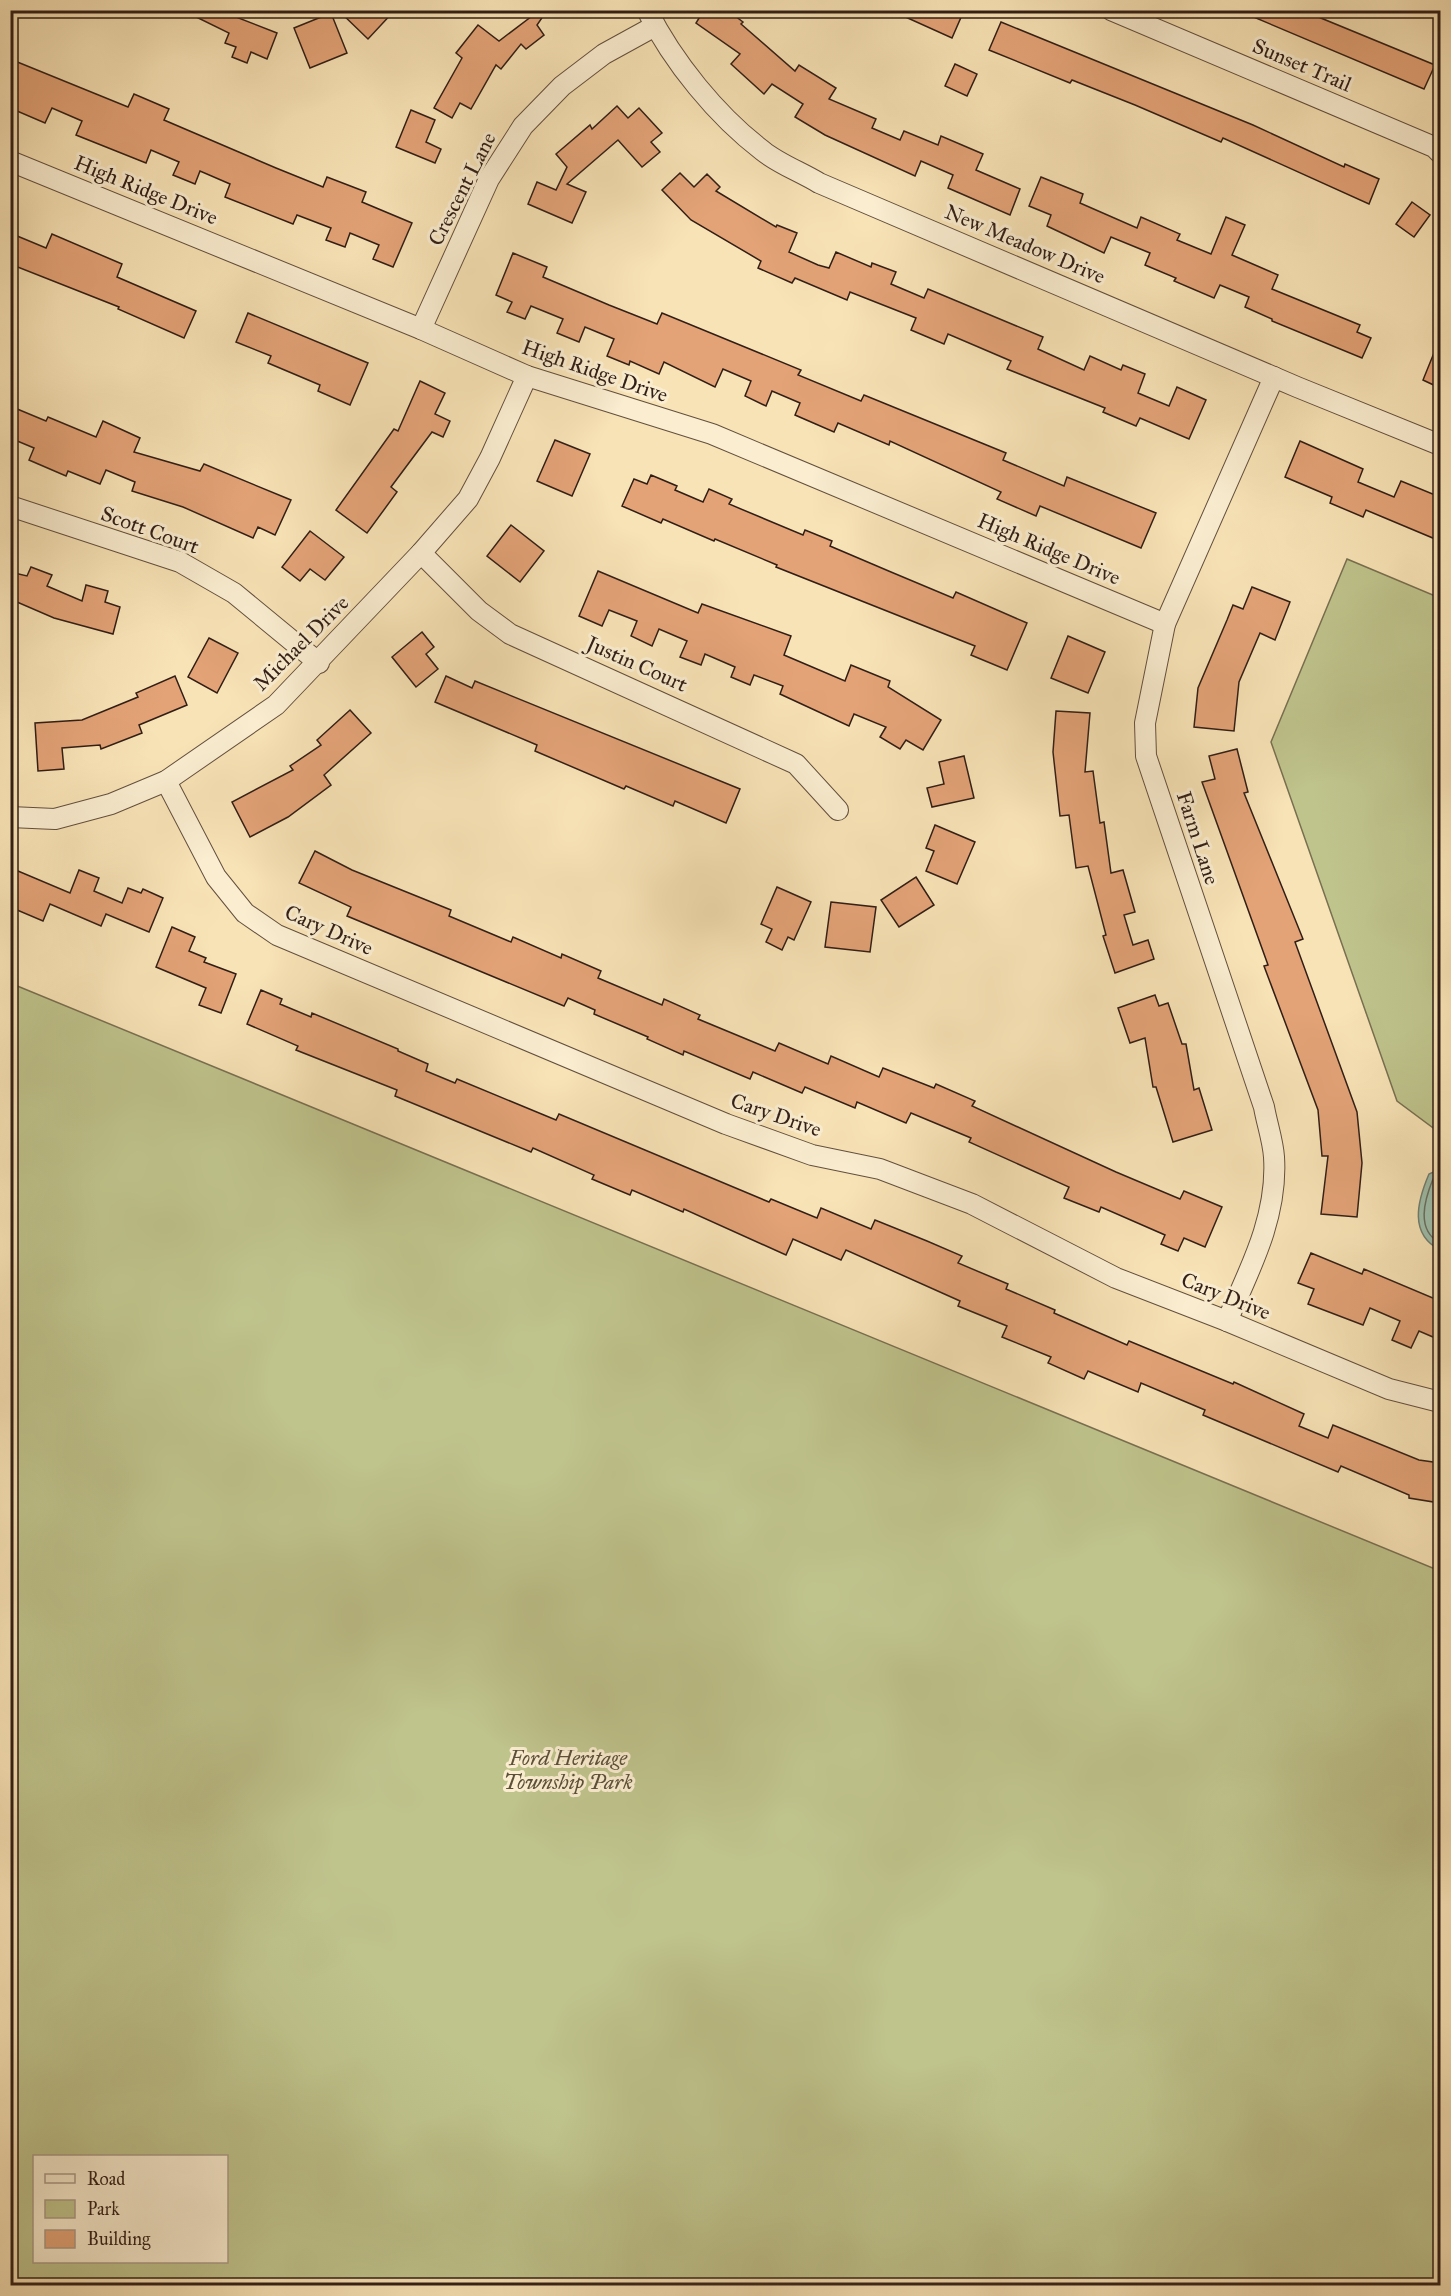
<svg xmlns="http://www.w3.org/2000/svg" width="1451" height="2296" viewBox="0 0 1451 2296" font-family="'IM FELL Great Primer',serif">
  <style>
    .green { fill: #bfc38c; stroke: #787051; stroke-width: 1.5; fill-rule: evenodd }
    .water { fill: #9ebeab; stroke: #727e6f; stroke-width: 1.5 }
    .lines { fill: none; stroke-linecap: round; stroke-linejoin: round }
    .shore { stroke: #686e60; stroke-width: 1.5 }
    .building { fill: #e3a377; stroke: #311e16; stroke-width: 1.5 }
    .street-casing { stroke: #634f3e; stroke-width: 22 }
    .street { stroke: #faedd0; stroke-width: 20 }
    .labels { text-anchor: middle; stroke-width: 6; stroke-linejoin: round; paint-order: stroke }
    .street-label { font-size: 21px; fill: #311e16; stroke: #faedd0 }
    .park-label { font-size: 21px; font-style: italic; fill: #5c5039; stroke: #faedd0 }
  </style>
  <rect width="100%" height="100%" fill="#f8e3b6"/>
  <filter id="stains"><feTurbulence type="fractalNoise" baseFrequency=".00333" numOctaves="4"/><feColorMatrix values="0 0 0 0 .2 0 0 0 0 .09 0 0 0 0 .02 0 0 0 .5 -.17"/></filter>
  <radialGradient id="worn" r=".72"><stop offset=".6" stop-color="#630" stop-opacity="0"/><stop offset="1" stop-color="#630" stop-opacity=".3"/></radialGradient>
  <g class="green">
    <path d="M1347,559L1440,598V1133L1397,1101L1271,742Z"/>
    <path d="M10,983L1440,1571V2285H11ZM34,2156H226V2262H34Z"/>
  </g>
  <path class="water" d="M1440,1169V1250C1409,1234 1417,1202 1429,1174Z"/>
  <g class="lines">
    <path class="shore" d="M1440,1176L1433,1179C1424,1201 1416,1230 1440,1243"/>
  </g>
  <g class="building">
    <path d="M182,10H218L277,33L267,59L251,52L247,63L232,57L236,47L225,43L229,33Z"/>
    <path d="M338,10H395L368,39Z"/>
    <path d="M540,10L546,12L537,25L544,35L526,49L521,44L501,69L496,65L471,109L460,103L452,118L434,108L462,58L456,53L478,25L499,41Z"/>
    <path d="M704,10H727L743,22L741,24L795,71L799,65L836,88L829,99L876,119L872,128L900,140L904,131L938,145L941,136L983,154L976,170L1020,189L1010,215L948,188L953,175L921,161L915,176L825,135L795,117L803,104L772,84L764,94L731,64L740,54L696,23Z"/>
    <path d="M890,10H953L962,15L952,38Z"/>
    <path d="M1237,10H1319L1316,16L1435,65L1424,89Z"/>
    <path d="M331,13L347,53L310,68L294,28Z"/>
    <path d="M1001,22L1253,125L1344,167L1345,164L1379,179L1369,204L1223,138L1221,142L1135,105L1072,80L1070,83L989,50Z"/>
    <path d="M10,59L128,107L134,94L169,109L164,120L276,168L323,187L327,177L366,192L362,202L412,223L393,267L373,259L379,245L350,233L345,247L326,240L331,228L297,215L293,224L225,197L230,184L200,171L195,184L173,175L179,162L151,150L146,163L76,135L82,121L52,108L45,123L10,108Z"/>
    <path d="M955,64L977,74L967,96L945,86Z"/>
    <path d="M617,106L628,118L639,108L662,133L651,142L660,152L642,167L618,140L567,184L586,192L572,223L528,204L537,182L556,190L567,167L556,154L590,125L592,129Z"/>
    <path d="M411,110L435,120L426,142L441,149L435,163L396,147Z"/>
    <path d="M680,173L694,187L707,174L720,187L716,191L776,227L777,225L797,233L789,252L818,265L829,268L836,252L871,267L872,263L896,272L891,284L924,298L928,289L1043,337L1038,349L1084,370L1090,356L1121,370L1123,365L1145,374L1138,393L1169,406L1177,387L1206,400L1189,439L1140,418L1136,426L1103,412L1105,408L1007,369L1011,361L948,334L944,344L911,330L916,318L850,292L847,300L795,278L792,283L758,268L761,261L691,220L662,190Z"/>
    <path d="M1041,177L1083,194L1080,203L1137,228L1141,217L1180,234L1177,240L1211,254L1226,217L1245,225L1232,255L1278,275L1272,289L1360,325L1357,332L1371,338L1362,358L1272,321V319L1245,307L1249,297L1220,285L1214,298L1174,281L1176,278L1145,265L1150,253L1111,237L1104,253L1047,226L1051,215L1029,206Z"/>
    <path d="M1412,202L1430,215L1414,237L1396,224Z"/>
    <path d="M10,233L46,248L52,234L122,264L117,277L196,311L184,338L118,309L119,307L10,264Z"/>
    <path d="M513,253L547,267L543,277L609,305L657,324L662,313L801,370L798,375L861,401L864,395L1006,453L1003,460L1064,486L1067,477L1156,513L1141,548L1040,506L1036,516L997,499L1001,492L890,441L889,445L838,423L834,432L795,415L800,403L772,391L766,406L745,396L751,381L723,369L715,387L664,362L659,374L630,361L629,365L607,356L614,339L585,327L579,342L557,333L563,319L531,306L525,319L507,312L512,302L496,295Z"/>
    <path d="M248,313L368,363L350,405L318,391L320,385L268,363L271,356L236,342Z"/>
    <path d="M1440,338V388L1423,380Z"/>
    <path d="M420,381L445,393L435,414L450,421L443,437L432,432L391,487L397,492L367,533L336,510L394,429L398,431Z"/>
    <path d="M10,406L46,421L48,417L96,437L103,421L140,438L134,452L200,471L204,464L291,500L275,535L258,527L253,538L183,507L132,491L135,482L106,470L100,484L68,471L66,476L29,460L34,448L10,438Z"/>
    <path d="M555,440L590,454L572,496L537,481Z"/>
    <path d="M1300,441L1363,469L1358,482L1394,497L1401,481L1440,497V541L1366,510L1363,517L1330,503L1332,497L1285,477Z"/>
    <path d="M651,475L677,486L675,490L703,502L709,489L732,499L729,504L803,535L805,530L832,541L830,546L891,572L953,598L956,592L1027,623L1007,670L971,655L975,646L776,567L777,565L715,539L714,541L663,519L661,523L622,506L634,479L647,484Z"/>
    <path d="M511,525L544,551L520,582L487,556Z"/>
    <path d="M310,531L344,557L325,580L310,569L300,581L282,567Z"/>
    <path d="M31,567L52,575L47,586L82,601L86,585L108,591L105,602L120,607L113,634L54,618L10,599V572L27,576Z"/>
    <path d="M598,571L698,613L702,604L791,636L784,655L845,681L851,665L890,681L888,687L941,720L923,750L906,740L900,749L880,737L886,727L854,714L849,726L780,694L783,686L754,675L750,685L731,677L735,667L705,654L701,665L680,657L687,641L659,629L652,646L631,636L637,621L609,610L602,626L579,616Z"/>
    <path d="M1252,587L1290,602L1275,640L1260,633L1239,682L1234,731L1194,727L1198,688L1227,620L1233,605L1243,609Z"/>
    <path d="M422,632L434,647L426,654L438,669L416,687L392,657Z"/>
    <path d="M1068,636L1105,652L1088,693L1051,678Z"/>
    <path d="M209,638L238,653L217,693L188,677Z"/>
    <path d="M175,676L187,705L139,725L142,733L101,749L100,745L62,748L64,769L38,771L35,723L82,720L138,697L136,693Z"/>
    <path d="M446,676L472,688L475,681L740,789L726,823L675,801L673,806L626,786L624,789L535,751L537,745L435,702Z"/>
    <path d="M350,710L371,733L324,775L331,785L288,817L250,837L232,802L293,770L290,766L321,745L317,740Z"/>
    <path d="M1056,711L1090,713L1085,772L1093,771L1100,823L1104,822L1111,873L1123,870L1135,912L1124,915L1133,945L1148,940L1154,959L1115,973L1103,936L1106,935L1088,866L1076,868L1069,815L1060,816L1053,752Z"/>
    <path d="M1237,749L1248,792L1244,793L1303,939L1295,942L1357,1112L1362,1163L1357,1217L1321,1214L1328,1156H1322L1318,1110L1264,966L1268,965L1202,782L1215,779L1209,756Z"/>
    <path d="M964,756L974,798L932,807L927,788L944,784L939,762Z"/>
    <path d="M935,825L975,842L957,884L926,871L934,851L926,848Z"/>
    <path d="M315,851L352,870L451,910L449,916L511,942L513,937L561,958L562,954L601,971L598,978L662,1005L664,999L700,1015L698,1019L775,1051L779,1043L828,1064L831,1056L879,1077L883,1068L934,1088L936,1084L975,1101L972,1106L1116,1172L1180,1199L1184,1191L1222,1207L1205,1247L1184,1238L1178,1251L1161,1244L1165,1235L1101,1207L1099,1212L1064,1198L1069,1187L969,1142L971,1138L911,1113L906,1123L857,1102L855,1108L805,1087L802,1093L753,1072L750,1079L684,1051L683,1055L647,1039L648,1037L594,1014L595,1010L568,998L564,1006L347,916L351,907L299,883Z"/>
    <path d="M79,870L99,878L94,891L122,903L128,888L141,893L143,889L163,898L149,932L106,914L101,926L50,904L43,921L10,907V887L18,871L70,893Z"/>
    <path d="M916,877L934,905L899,927L881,900Z"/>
    <path d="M777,887L811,902L794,940L788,937L782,950L766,942L772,929L761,924Z"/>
    <path d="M831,902L876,907L870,952L825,947Z"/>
    <path d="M172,927L195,937L189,951L206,958L204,962L236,974L221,1013L199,1005L206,988L156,967Z"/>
    <path d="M261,990L282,999L280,1004L311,1017L312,1013L398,1049V1051L428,1064L426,1071L455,1083L457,1079L556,1120L559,1114L769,1202L771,1199L817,1218L821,1208L871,1229L875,1220L927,1241L962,1256L958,1263L1008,1284L1006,1289L1055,1310L1054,1313L1127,1345L1129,1341L1233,1384L1234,1382L1304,1414L1299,1426L1328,1438L1333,1425L1419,1460L1440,1463V1503L1409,1498V1495L1341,1466L1338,1472L1203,1415L1205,1410L1141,1383L1138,1392L1088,1371L1084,1379L1048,1363L1051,1357L1002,1337L1007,1326L958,1306L960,1301L846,1250L841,1260L793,1239L786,1255L684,1209L683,1212L632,1190L630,1195L592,1179L594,1175L533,1148L531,1152L395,1096L397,1090L296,1050L298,1046L247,1024Z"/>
    <path d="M1155,995L1159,1006L1168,1003L1182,1044H1186L1194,1090L1199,1088L1212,1130L1173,1142L1156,1087H1153L1145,1038L1130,1043L1118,1008Z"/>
    <path d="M1311,1253L1362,1274L1364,1269L1440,1301V1340L1419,1331L1411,1348L1392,1340L1400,1321L1370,1308L1363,1325L1308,1304L1314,1289L1298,1283Z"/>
  </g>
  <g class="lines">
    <g class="street-casing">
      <g id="street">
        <path d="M647,10C673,62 717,116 763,151C779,164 801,172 819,183L1297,387L1440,445"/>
        <path d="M1111,10L1434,147L1440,153"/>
        <path d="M10,161L421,329L527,376L712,434L1165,624"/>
        <path d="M421,329L489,179L523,126L562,86L604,54L655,26"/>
        <path d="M10,506L180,562L234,593L319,663"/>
        <path d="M421,553L479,611L510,634L796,764L838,810"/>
        <path d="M166,781L216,877L245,913L277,935L726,1124L812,1155L880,1169L972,1204L1116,1278L1227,1321L1389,1389L1440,1402"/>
        <path d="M10,817L55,819L111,804L166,781L276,705L421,553L468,499L490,458L527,376"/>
        <path d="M1227,1321C1250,1269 1278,1216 1274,1157C1273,1141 1267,1124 1264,1107L1146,756L1145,723L1165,624L1274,377"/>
      </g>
    </g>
    <use href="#street" class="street"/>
  </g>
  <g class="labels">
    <g class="street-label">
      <text transform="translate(1302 65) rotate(23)" y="7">Sunset Trail</text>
      <text transform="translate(462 189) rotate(-63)" y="7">Crescent Lane</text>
      <text transform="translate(146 190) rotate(22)" y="7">High Ridge Drive</text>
      <text transform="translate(1025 244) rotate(23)" y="7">New Meadow Drive</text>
      <text transform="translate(595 371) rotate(19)" y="7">High Ridge Drive</text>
      <text transform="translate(150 530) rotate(20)" y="7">Scott Court</text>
      <text transform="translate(1049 549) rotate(23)" y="7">High Ridge Drive</text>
      <text transform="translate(301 643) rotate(-45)" y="7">Michael Drive</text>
      <text transform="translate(637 664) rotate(24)" y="7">Justin Court</text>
      <text transform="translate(1198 838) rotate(72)" y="7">Farm Lane</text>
      <text transform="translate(329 930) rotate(24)" y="7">Cary Drive</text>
      <text transform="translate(776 1115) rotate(19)" y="7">Cary Drive</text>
      <text transform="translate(1226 1296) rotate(22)" y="7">Cary Drive</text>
    </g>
    <g class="park-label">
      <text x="568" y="1765">Ford Heritage<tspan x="568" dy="24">Township Park</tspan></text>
    </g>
  </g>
  <rect width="1451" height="2296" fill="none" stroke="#f8e3b6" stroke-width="36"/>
  <rect x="12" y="12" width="1427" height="2272" fill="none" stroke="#311e16" stroke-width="3"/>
  <rect x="18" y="18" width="1415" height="2260" fill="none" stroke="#311e16" stroke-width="1.5"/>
  <rect x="33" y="2155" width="195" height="108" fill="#faedd0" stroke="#aa9a86" stroke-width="1.5"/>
  <rect x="45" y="2174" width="30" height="9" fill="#faedd0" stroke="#aa9a86" stroke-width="1.5"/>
  <text x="87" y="2185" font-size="18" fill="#311e16">Road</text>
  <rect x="45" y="2200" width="30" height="18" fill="#bfc38c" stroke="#aa9a86" stroke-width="1.5"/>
  <text x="87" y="2215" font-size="18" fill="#311e16">Park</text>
  <rect x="45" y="2230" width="30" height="18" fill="#e3a377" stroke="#aa9a86" stroke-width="1.5"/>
  <text x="87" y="2245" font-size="18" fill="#311e16">Building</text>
  <rect width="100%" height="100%" filter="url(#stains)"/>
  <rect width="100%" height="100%" fill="url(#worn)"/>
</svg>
